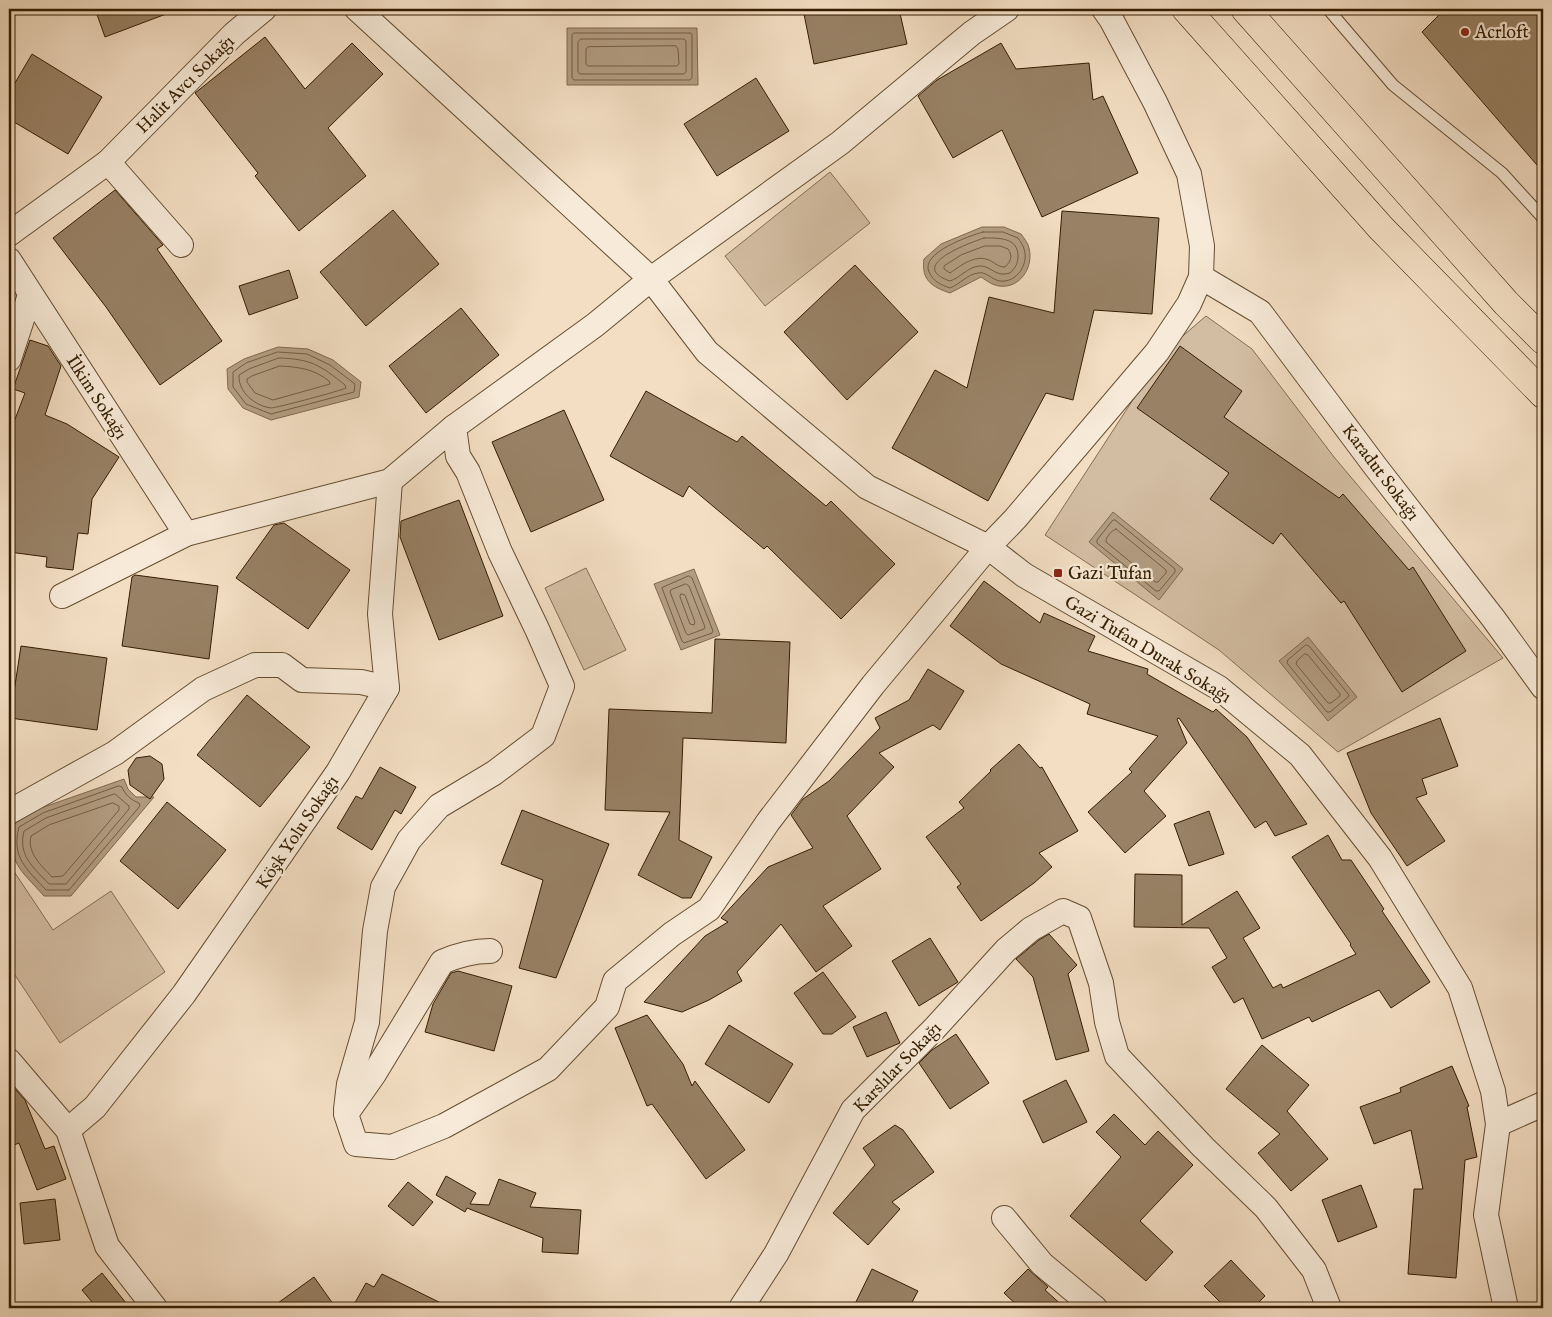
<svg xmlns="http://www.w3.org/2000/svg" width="1552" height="1317" viewBox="0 0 1552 1317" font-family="'IM FELL English',serif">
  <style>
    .green { fill: #d3bda2; stroke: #846d51 }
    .water { fill: #b29c81; stroke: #80694d }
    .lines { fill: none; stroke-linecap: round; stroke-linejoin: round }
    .shore { stroke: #745c40; stroke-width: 1 }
    .building { fill: #988165; stroke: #351d00 }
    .service-casing { stroke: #644d31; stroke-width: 13 }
    .minor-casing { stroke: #644d31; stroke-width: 26 }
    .trunk-casing { stroke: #351d00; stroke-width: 29 }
    .service { stroke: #f7ead8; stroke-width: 11 }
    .minor { stroke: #f7ead8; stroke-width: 24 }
    .trunk { stroke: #f3dec3; stroke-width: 28 }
    .poi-dot { fill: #8f2418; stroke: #f7ead8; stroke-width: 2 }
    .labels { text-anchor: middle; stroke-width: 4.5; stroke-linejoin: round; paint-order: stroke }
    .poi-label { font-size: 18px; fill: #351d00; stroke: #f7ead8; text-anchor: start }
    .street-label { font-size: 18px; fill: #351d00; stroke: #f7ead8 }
  </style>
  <rect width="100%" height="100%" fill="#f3dec3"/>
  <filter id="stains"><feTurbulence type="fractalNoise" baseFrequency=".004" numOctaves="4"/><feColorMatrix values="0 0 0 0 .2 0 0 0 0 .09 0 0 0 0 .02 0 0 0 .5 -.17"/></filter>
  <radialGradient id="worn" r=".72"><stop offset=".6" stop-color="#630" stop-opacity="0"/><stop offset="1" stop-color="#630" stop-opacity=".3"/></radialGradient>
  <g class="green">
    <path d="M830,172L870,223L765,306L725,256Z"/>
    <path d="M1206,316L1252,349L1334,457L1503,658L1338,752L1219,650L1045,535L1164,352Z"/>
    <path d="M586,568L626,650L584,670L545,588Z"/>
    <path d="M9,864L53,930L111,891L165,972L60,1043L9,966Z"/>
  </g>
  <g class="water">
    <path d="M567,28H697L698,85H567Z"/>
    <path d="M982,227H1004L1021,234C1024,238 1028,243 1029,248C1034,267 1020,289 999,286C992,285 987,281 981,277L950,293C932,287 921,280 924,259L941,244Z"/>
    <path d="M278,347L308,349L333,360L361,382L359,397L271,420L243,408L228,389L227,369L244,359Z"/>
    <path d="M1113,512L1183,569L1159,600L1089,542Z"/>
    <path d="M694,569L720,635L681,650L654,584Z"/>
    <path d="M1308,637L1357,697L1328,721L1279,661Z"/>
    <path d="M124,779L128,789L136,797H154L71,896H44C20,869 7,863 14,824L41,808Z"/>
  </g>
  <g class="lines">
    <g class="shore">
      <path d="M574,33H691L692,35V78L690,80H574L572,78V35Z"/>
      <path d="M581,39H684L686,41V72L684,74H580L578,72V42Z"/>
      <path d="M676,46L678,49L679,64L677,66H588L586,64V49L588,47Z"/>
      <path d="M983,232H1003L1018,238C1020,241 1023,245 1024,249C1029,264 1017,283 1000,281C992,280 986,271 978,273C968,274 960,284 950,288C941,285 934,282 929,272C920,253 969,236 983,232Z"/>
      <path d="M984,238C998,238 1018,237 1018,256C1018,264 1015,268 1010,273C995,278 991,265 979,266C968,267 960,278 950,281C906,266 969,243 984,238Z"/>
      <path d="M985,246H1000L1008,249C1013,256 1011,261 1005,267C999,267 996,264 991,261C976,253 962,265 950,273L944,269V266L961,255Z"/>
      <path d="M278,352L307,354L330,365L355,384L354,392L271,414L246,404L233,387V372L246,363Z"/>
      <path d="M279,358C311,359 320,365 345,385L346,388C340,391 276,408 271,408C255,406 238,392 239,375L249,369Z"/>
      <path d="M280,366C299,367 314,369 329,381L330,384L273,400L255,393L247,382V379L252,376Z"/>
      <path d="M1115,520L1175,569V572L1159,591H1156L1097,543V540L1112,521Z"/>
      <path d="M1116,529L1166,570V573L1158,582H1155L1106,542C1105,538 1112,530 1116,529Z"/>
      <path d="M689,576L692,578L713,631L712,633L684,643L682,641L662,588Z"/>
      <path d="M686,584L689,586L705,627L704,629L688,635L686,633L670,592L671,590Z"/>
      <path d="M681,594L685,595L695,622L694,625L690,624L680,597Z"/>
      <path d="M1306,645L1309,646L1349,695L1348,697L1330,712H1327L1287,663L1288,660Z"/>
      <path d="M1305,654L1308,655L1340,694V696L1331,703H1328L1296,664L1297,661Z"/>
      <path d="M119,786L122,787C125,795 131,800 139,803L140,806L69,890H46C27,869 11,858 19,827L43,813Z"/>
      <path d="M115,794L129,806V809L66,884H49C33,867 18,856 24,831L46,818Z"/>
      <path d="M113,803L119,806V810L63,876L52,877C41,865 27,853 31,836L49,825Z"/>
    </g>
  </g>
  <g class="building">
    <path d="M95,9H174V11L105,37Z"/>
    <path d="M803,9H899L907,44L814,64Z"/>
    <path d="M1445,9H1543V172L1422,32Z"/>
    <path d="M265,37L305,89L352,43L383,74L328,128L366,176L299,231L255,176L258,173L195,93Z"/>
    <path d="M1001,43L1016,69L1089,63L1093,100L1103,96L1138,173L1042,217L1002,130L953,158L918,96L937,80Z"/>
    <path d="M32,54L102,97L68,154L9,119V93Z"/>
    <path d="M756,78L789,131L717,176L684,124Z"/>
    <path d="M115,190L163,245L157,249L222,341L160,385L106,307L53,238Z"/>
    <path d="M393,210L439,264L366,326L320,272Z"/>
    <path d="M1062,211L1159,218L1152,314L1094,310L1073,400L1046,393L988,501L892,448L935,370L967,388L989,297L1054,313Z"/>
    <path d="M855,265L918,332L847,400L784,332Z"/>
    <path d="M289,270L298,298L249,315L239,286Z"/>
    <path d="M461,308L499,355L426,413L389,366Z"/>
    <path d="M30,340L48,346L61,366L45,415L67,424L119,457L92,499L88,534L78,533L73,570L46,567L47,557L9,552V435L25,393L13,389Z"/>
    <path d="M1180,346L1242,391L1224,417L1339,498L1343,494L1409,570L1413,567L1466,651L1402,692L1344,601L1341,603L1281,533L1273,544L1210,499L1229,473L1137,408Z"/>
    <path d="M646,391L737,442L742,436L826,506L831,501L895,564L841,619L767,546L764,549L689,486L683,497L610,456Z"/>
    <path d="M564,410L604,500L531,532L492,442Z"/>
    <path d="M459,500L503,616L439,640L400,537L401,521Z"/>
    <path d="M284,523L350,570L308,629L236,578L274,525Z"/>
    <path d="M135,575L218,586L209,659L122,646L132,577Z"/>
    <path d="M984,581L1040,623L1044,613L1095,636L1088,651L1148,669L1147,674L1213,712L1216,709L1247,737L1307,824L1275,836L1266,821L1255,828L1179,718L1177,719L1187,743L1144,791L1166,816L1125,853L1088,812L1132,772L1129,769L1158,736L1087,714L1090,704L1001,664L950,626Z"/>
    <path d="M715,639L790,642L786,743L683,738L679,840L712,857L691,898H682L638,875L670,812L605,810L609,709L712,713Z"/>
    <path d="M21,646L107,658L97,730L10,718Z"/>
    <path d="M928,669L964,691L940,730L933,725L879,753L894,767L847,816L881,869L823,906L852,946L816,972L781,924L737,972L742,981L709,1000L682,1012L644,1002L705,936L728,922L721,918L768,867L813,848L791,815L803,799L829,781L880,728L875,718L909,700Z"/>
    <path d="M247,695L310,747L260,807L197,755Z"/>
    <path d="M1440,718L1458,766L1422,779L1427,794L1416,798L1445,841L1407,866L1371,813L1347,753Z"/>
    <path d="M1019,744L1040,768L1042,767L1078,831L1039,853L1052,867L1034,883L981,921L957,887L961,884L926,837L964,808L959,802L991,771L990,770Z"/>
    <path d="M150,756L162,764L164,779L150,799L130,785L128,770L136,758Z"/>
    <path d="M380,767L416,787L401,814L395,810L372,850L337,828L356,796L362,799Z"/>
    <path d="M167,802L226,850L178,909L120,861Z"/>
    <path d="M522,810L609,844L556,978L519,968L543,880L501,864Z"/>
    <path d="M1209,811L1224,854L1189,866L1174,824Z"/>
    <path d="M1328,835L1342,860H1351L1384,909L1382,911L1430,982L1391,1008L1379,990L1312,1022L1309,1017L1262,1039L1243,998L1234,1003L1212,967L1227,958L1209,928L1134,927L1135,874L1182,875V925L1237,891L1260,928L1243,938L1273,988L1281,984L1283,988L1356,954L1350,945L1351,944L1292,857Z"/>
    <path d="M1049,934L1077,965L1068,974L1089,1051L1056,1060L1033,977L1016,959L1039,940Z"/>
    <path d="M930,938L958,982L919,1006L892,961Z"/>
    <path d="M458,971L512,986L494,1051L425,1032L433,1004L451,973Z"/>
    <path d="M823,972L856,1017L832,1034H823L794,993Z"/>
    <path d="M886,1012L900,1043L867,1057L853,1027Z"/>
    <path d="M647,1015L683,1064L692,1086L695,1081L745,1150L706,1179L652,1104L647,1106L615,1028Z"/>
    <path d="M729,1025L793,1064L769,1103L705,1064Z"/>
    <path d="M956,1034L989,1083L950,1109L919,1063L932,1050Z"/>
    <path d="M1262,1045L1309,1085L1287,1111L1328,1159L1291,1191L1258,1153L1280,1134L1226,1089Z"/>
    <path d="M1452,1066L1469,1106L1467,1107L1477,1157L1465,1160L1456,1278L1408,1274L1414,1189H1423L1411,1130L1374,1144L1360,1107L1401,1092L1400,1088Z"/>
    <path d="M1066,1080L1087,1122L1043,1143L1023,1101Z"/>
    <path d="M9,1082L25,1100L45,1149L54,1146L66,1179L37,1190L19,1143L9,1147Z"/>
    <path d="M1114,1114L1145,1145L1158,1131L1193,1165L1140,1221L1173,1252L1146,1281L1070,1216L1121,1157L1096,1132Z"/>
    <path d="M895,1125L903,1130L934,1172L892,1202L900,1209L868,1245L833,1213L875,1165L863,1148Z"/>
    <path d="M446,1176L476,1193L470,1204L489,1205L499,1179L536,1193L530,1207L581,1210L578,1254L542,1252L543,1238L467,1208L465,1212L436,1195Z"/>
    <path d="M408,1182L433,1202L413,1226L388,1206Z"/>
    <path d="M1361,1185L1377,1227L1338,1242L1322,1200Z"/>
    <path d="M55,1199L60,1240L24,1244L20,1203Z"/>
    <path d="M1231,1260L1265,1296L1253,1308H1226L1204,1286Z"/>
    <path d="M872,1269L918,1291L909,1308H853Z"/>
    <path d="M1028,1269L1048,1287L1045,1290L1065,1308H1020L1004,1293Z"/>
    <path d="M102,1273L130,1308H97L82,1290Z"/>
    <path d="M382,1274L451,1308H352L366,1283L374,1287Z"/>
    <path d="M314,1277L336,1308H271Z"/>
  </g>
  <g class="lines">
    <g class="service-casing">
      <path id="service" d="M1328,9L1393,85L1502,173L1543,218"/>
    </g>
    <g class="minor-casing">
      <g id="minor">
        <path d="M357,9L651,279L707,352L867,487L988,547L1024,575L1219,688L1300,755L1380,858L1460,988L1493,1091L1498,1124L1486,1215L1506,1308"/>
        <path d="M108,162L181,245"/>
        <path d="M9,234L108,162L234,34L264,9"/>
        <path d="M9,260L186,534"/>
        <path d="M1201,277L1260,312L1375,466L1493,618L1543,687"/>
        <path d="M9,359L30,295"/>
        <path d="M62,596L186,534L390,481L454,427"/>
        <path d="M9,812L115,753L203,689L255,665H282L302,680L361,682L387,688"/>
        <path d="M490,951C473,951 458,955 442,962L374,1074L346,1114L356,1144L392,1147L444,1126L548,1069L607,1007L615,981L672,934L709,909L768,822L873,685L988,547L1015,519L1157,352L1189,304L1201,277L1202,246L1189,174L1155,102L1111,19L1104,9"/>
        <path d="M9,1061L68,1130L107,1246L155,1308"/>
        <path d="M346,1109L349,1084L367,1022L375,931L383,887L409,840L439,806L494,773L543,736L562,686L537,629L500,552L468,472L458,456L454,427L595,325L651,279L840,143L972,33L1007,9"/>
        <path d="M1498,1124L1543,1104"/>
        <path d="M68,1130L95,1107L184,994L338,772L387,688L380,614L390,481"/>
        <path d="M1004,1218L1042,1264L1095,1308"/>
        <path d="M741,1308L776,1254L853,1110L934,1029L1006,950L1031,929L1063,911L1079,918L1101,983L1107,1022L1117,1056L1203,1147L1266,1208L1314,1270L1329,1308"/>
      </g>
    </g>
    <g class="trunk-casing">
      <g id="trunk">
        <path d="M1186,9L1381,228L1543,394"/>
        <path d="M1245,9L1506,303L1543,340"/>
      </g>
    </g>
    <use href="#service" class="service"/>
    <use href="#minor" class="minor"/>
    <use href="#trunk" class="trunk"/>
  </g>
  <g class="poi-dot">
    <circle cx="1465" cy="32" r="5"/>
    <rect x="1053" y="568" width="10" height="10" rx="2.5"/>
  </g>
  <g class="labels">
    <g class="poi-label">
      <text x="1475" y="38">Acrloft</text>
      <text x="1068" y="579">Gazi Tufan</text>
    </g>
    <g class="street-label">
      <text transform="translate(185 84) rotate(-45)" y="6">Halit Avcı Sokağı</text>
      <text transform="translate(97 397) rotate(57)" y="6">İlkim Sokağı</text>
      <text transform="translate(1381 472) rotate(53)" y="6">Karadut Sokağı</text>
      <text transform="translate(1148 649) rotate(31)" y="6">Gazi Tufan Durak Sokağı</text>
      <text transform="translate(297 832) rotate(-56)" y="6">Köşk Yolu Sokağı</text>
      <text transform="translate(897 1067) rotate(-46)" y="6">Karslılar Sokağı</text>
    </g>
  </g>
  <rect width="1552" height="1317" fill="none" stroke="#f3dec3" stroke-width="30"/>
  <rect x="10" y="10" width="1532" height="1297" fill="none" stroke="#351d00" stroke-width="2.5"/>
  <rect x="15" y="15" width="1522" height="1287" fill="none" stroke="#351d00"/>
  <rect width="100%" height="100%" filter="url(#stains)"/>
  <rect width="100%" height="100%" fill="url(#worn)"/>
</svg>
